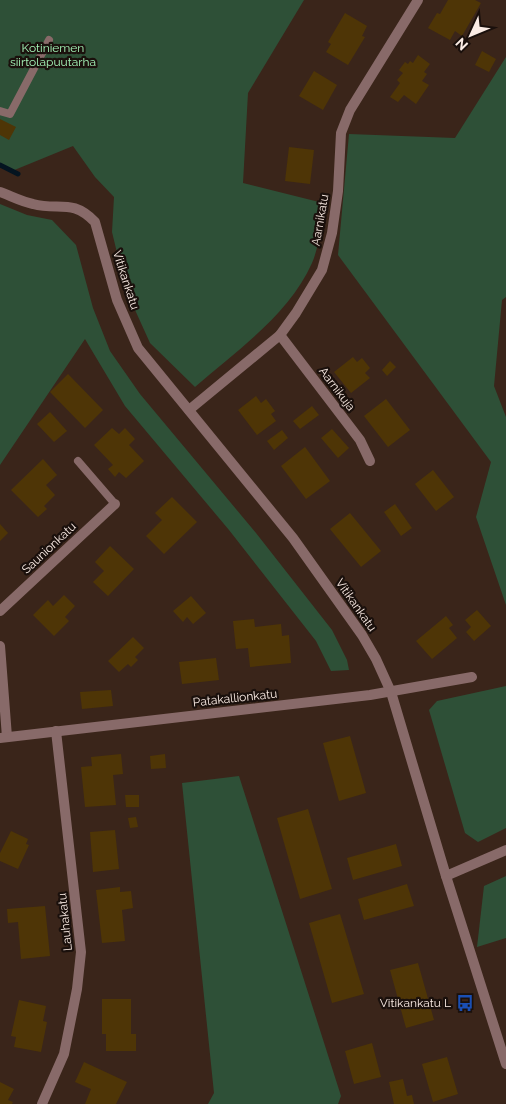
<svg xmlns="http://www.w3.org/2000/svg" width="506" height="1104" viewBox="0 0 506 1104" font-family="Raleway,sans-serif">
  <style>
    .green { fill: #2e5037 }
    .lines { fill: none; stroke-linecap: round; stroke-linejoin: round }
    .stream { stroke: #041420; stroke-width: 5 }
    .building { fill: #4e3506 }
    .service { stroke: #886a69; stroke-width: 8 }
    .minor { stroke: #886a69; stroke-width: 10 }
    .tertiary { stroke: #886a69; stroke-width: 10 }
    .labels { text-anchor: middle; stroke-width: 4.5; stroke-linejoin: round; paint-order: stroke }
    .park-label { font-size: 12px; fill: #a6f7ba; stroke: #1a100c }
    .street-label { font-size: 12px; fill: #fbece5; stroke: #1a100c }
    .poi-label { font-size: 12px; fill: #fbece5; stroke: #1a100c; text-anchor: end }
  </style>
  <rect width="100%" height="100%" fill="#3a251a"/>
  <g class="green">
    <path d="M0,0H304L248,93L243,183L327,204C322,221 319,247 312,263C289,315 237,350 195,387L150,343L126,290L112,232L114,197L95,177L73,146L12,171L0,165Z"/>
    <path d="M506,57V297L502,300L494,386L506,417V605L476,517L491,462L338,255L349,134L455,138Z"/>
    <path d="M0,204L27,215L52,220L76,245L93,308L110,351L140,394L256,533L332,630L347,660L349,670L331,671L316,641L229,530L125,406L85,339L0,465Z"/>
    <path d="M506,686V828L478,842L465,833L429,710L437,701Z"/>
    <path d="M239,776L341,1096L338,1104H208L214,1093L182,783Z"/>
    <path d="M506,876V938L477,947L484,886Z"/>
  </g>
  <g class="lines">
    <path class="stream" d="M0,165L18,174"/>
  </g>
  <g class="building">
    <path d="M448,0H475L481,3L462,36L455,31L450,40L428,28L437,13L440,14Z"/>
    <path d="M345,13L367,26L362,36L365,37L348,65L326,52L331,44L328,42Z"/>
    <path d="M482,51L496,59L489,72L475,65Z"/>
    <path d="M418,55L430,64L424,72L427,74L422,81L429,85L416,104L404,95L398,102L390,97L400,83L397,80L403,73L399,70L405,62L408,64L410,61L413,63Z"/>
    <path d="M314,71L337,85L323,110L299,96Z"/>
    <path d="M0,119L16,127L9,140L0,135Z"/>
    <path d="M289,147L314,150L310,184L285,181Z"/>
    <path d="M353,357L357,362L362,358L370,368L365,373L370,378L351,393L334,372Z"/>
    <path d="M390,361L396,367L387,376L382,370Z"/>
    <path d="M68,374L103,410L85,428L50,392Z"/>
    <path d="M256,396L261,403L266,399L275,411L271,414L276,421L257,435L238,410Z"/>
    <path d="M386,399L410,430L388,447L364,416Z"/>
    <path d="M312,406L319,415L300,429L293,421Z"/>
    <path d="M50,412L67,431L54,442L37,424Z"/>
    <path d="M112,428L119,434L125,428L135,439L129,445L144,461L126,478L119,472L115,477L108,469L113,465L94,445Z"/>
    <path d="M332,429L349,448L338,458L321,438Z"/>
    <path d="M282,430L288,438L274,450L267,441Z"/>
    <path d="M305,447L330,481L306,499L281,466Z"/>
    <path d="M43,459L57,475L46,485L55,495L44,506L47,509L38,517L11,490Z"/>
    <path d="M433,470L454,497L436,511L415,484Z"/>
    <path d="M172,497L197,522L164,554L146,536L162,520L155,513Z"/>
    <path d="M395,504L412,528L401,536L384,512Z"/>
    <path d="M350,513L381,551L361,567L330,529Z"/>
    <path d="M0,524L8,533L0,541Z"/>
    <path d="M110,546L134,569L108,596L93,582L104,571L95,562Z"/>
    <path d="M64,595L75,606L65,617L69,621L54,636L33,615L48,600L53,606Z"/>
    <path d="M191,596L206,613L193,624L187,617L183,622L173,611Z"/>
    <path d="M477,610L491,626L474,641L466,632L471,627L465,620Z"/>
    <path d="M446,616L453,625L449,628L457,638L432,659L416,641Z"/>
    <path d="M254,619L255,627L281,624L282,636L289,635L291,663L250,667L248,648L236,649L233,621Z"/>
    <path d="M133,637L144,648L135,657L138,660L131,667L128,664L119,672L108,661Z"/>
    <path d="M216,658L219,680L182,684L179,662Z"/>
    <path d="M111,690L113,706L82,709L80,692Z"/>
    <path d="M350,736L366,793L339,801L323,743Z"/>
    <path d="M121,754L123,774L113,775L116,805L85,807L81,767L92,766L91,757Z"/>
    <path d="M165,754L166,768L151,769L150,756Z"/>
    <path d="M125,795H139V807H126Z"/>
    <path d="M308,809L332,889L300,899L277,818Z"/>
    <path d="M136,817L138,827L130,828L128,818Z"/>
    <path d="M115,830L119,869L93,872L90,832Z"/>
    <path d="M11,831L28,839L26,844L29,845L18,869L0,861V853Z"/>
    <path d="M396,844L402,866L353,880L347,858Z"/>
    <path d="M407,884L414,906L364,920L358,899Z"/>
    <path d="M120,887V892L131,891L133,908L122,910L125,941L102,943L96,890Z"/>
    <path d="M45,906L50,956L21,959L18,922L8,923L7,909Z"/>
    <path d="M340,914L364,994L332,1003L309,923Z"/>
    <path d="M418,963L434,1020L406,1028L390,970Z"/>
    <path d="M102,999H131V1034H136V1051H106V1034H102Z"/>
    <path d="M19,1000L46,1006L43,1021L47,1022L41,1052L14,1047L16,1037L11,1036Z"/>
    <path d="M372,1043L381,1077L354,1084L345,1051Z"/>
    <path d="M447,1057L458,1094L433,1102L422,1064Z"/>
    <path d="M84,1062L127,1082L116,1104H85L91,1089L75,1082Z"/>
    <path d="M403,1079L407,1096L412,1095L414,1104H394L389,1082Z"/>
    <path d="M0,1082L14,1089L8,1100L13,1102L12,1104H0Z"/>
  </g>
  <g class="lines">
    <g class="service">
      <path d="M0,111L10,114L49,40"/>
      <path d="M78,461L115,504"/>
    </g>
    <g class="minor">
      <path d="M0,192C11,196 22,202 33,204C59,211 72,198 95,222L117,300L138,348L293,538L362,635L376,659L391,692L446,876"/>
      <path d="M280,335L360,440L370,461"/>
      <path d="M189,410L280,335L296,313L322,270L332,233L338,191L341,133L350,110L418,0"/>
      <path d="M0,611L115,504"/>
      <path d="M0,646L7,737"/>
      <path d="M0,738L370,695L472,677"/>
      <path d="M42,1104L64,1054L77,989L81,952L56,731"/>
    </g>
    <path class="tertiary" d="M506,850L446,876L506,1064"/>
  </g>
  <defs>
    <g id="bus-bare" transform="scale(1.35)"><path d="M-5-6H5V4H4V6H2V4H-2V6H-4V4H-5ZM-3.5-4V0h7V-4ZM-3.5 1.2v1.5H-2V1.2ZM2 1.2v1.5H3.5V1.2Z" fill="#1a4fb4" stroke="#1a100c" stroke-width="2.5" paint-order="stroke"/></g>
  </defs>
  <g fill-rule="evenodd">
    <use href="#bus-bare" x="465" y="1003"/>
  </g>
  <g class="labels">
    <g class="park-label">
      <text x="53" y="52">Kotiniemen<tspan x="53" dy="14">siirtolapuutarha</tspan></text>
    </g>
    <g class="street-label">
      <text transform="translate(320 220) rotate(-80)" y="4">Aarnikatu</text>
      <text transform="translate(126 280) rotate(72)" y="4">Vitikankatu</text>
      <text transform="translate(337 389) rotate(53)" y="4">Aarnikuja</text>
      <text transform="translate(49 548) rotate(-43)" y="4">Saunionkatu</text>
      <text transform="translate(356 605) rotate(55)" y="4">Vitikankatu</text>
      <text transform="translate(235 698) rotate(-6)" y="4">Patakallionkatu</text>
      <text transform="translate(65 922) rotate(-96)" y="4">Lauhakatu</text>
    </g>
    <g class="poi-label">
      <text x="451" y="1007">Vitikankatu L</text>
    </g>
  </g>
  <g transform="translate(471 35) rotate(226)" stroke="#1a100c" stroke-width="4" paint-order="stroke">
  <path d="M0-4L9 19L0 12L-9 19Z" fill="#fbece5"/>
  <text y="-8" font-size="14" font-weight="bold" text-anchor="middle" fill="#fbece5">N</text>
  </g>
</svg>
